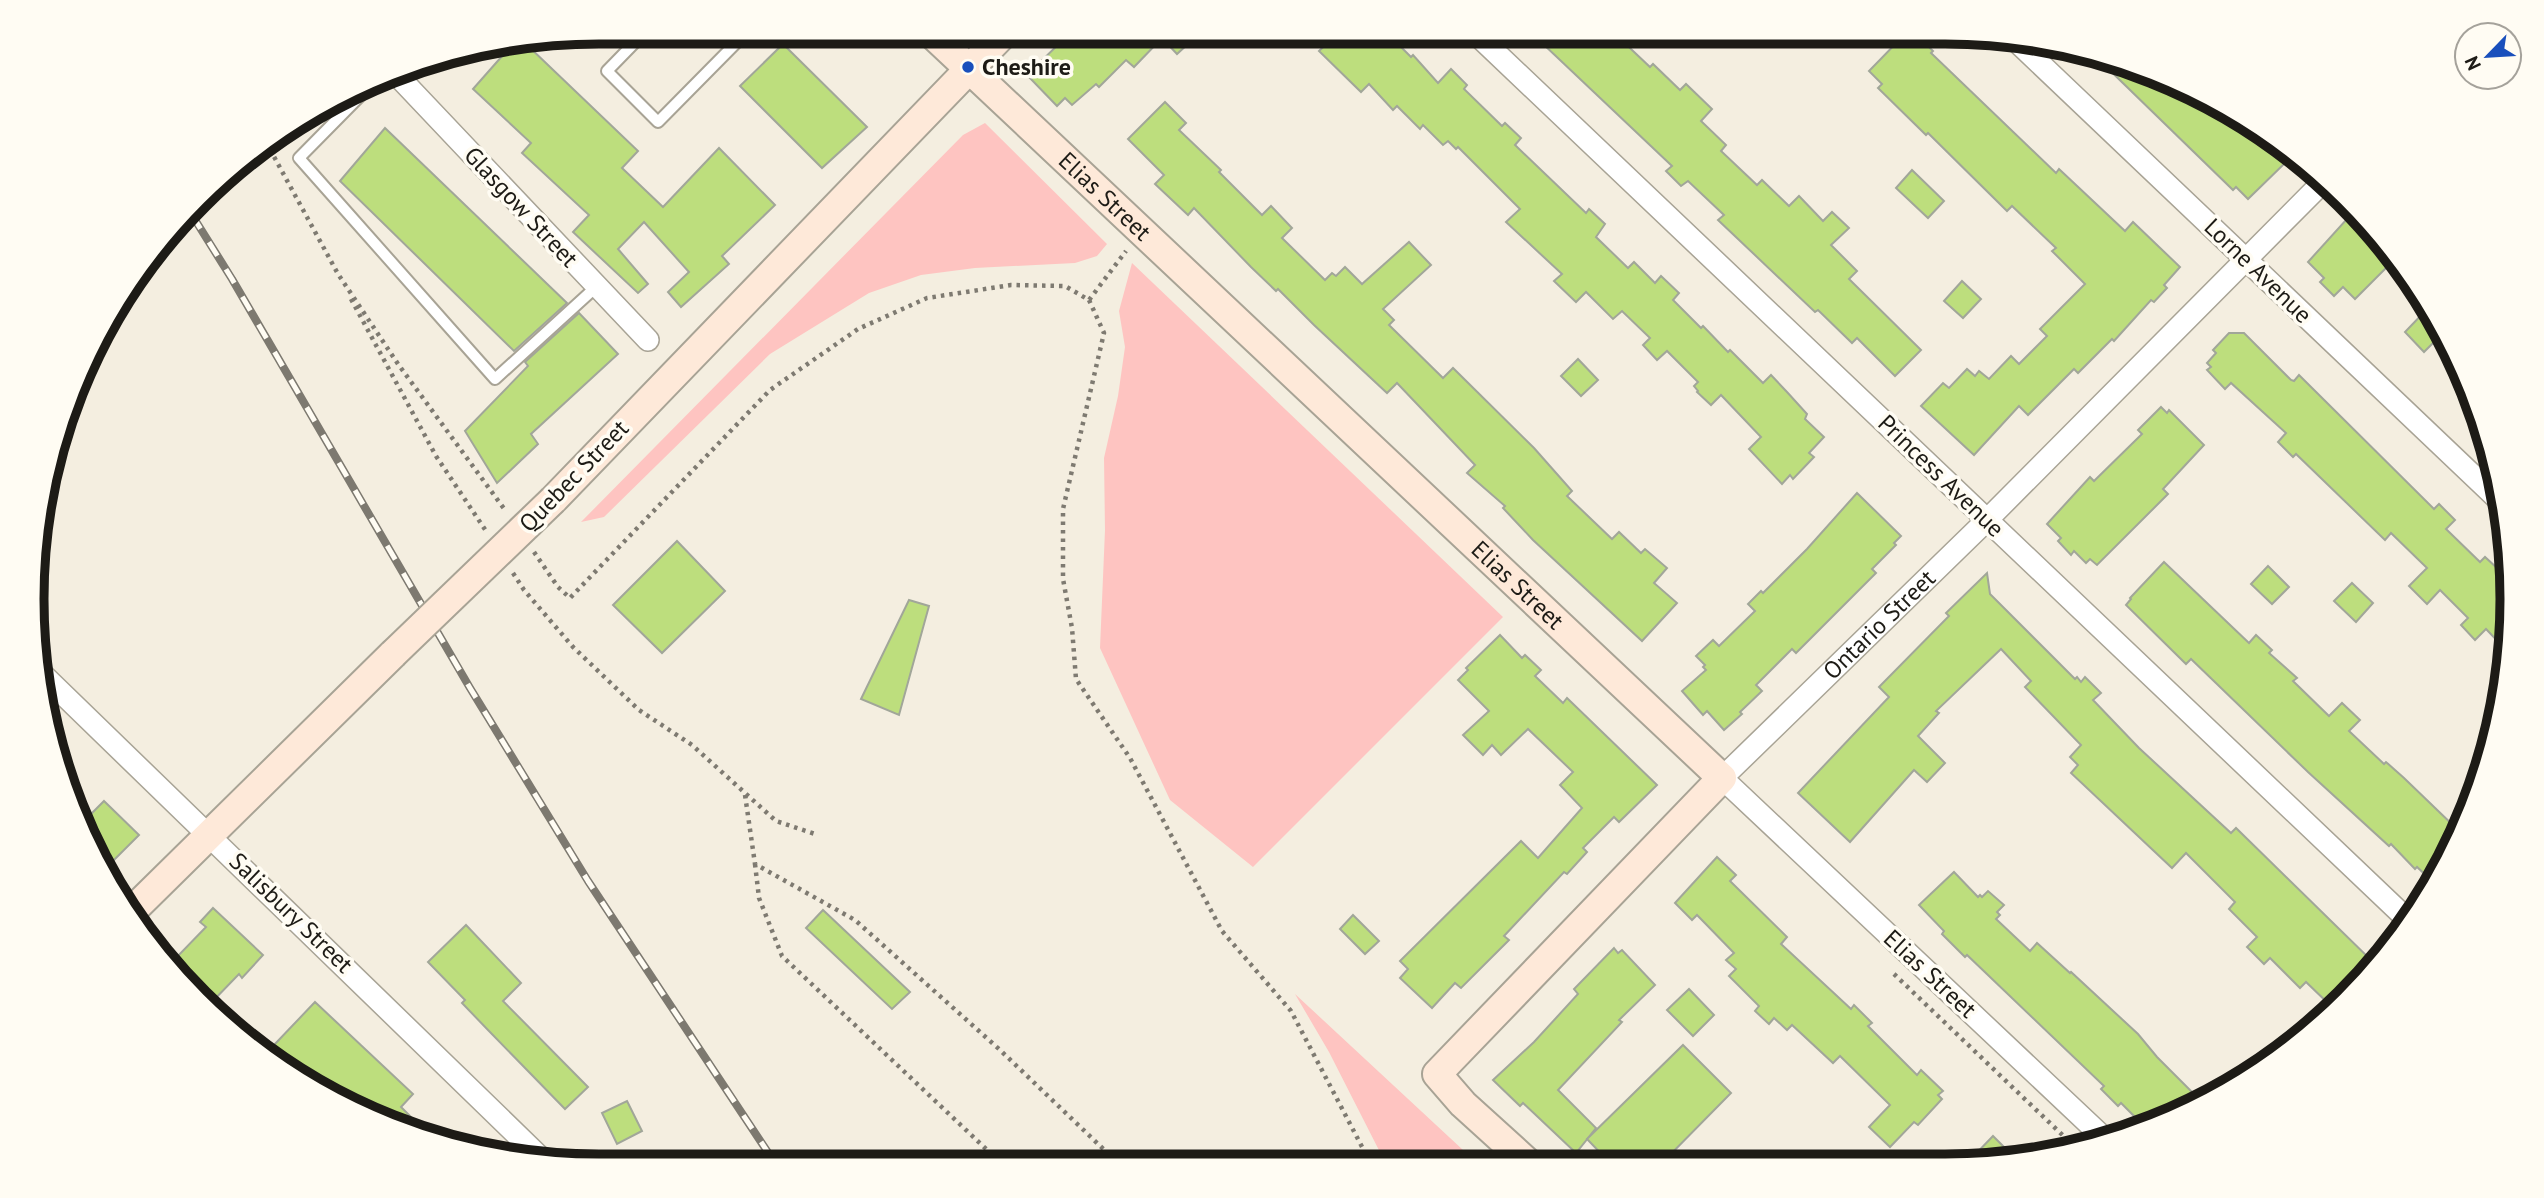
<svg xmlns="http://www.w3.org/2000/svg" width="2544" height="1198" viewBox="0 0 2544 1198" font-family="'PT Sans',sans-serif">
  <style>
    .green { fill: #fec4c1 }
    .building { fill: #bdde7d; stroke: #a1a699; stroke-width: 2 }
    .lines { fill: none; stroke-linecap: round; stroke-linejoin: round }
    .lane-casing { stroke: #a8a395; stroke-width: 14 }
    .street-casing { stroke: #a8a395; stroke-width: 24 }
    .secondary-casing { stroke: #a8a395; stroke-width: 32 }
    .path { stroke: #7e7a71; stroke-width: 4.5; stroke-dasharray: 3.5 5; stroke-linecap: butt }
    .lane { stroke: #fff; stroke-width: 10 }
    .street { stroke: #fff; stroke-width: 21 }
    .secondary { stroke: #fee9d9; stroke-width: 28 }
    .rail-casing { stroke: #7d7970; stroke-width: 8 }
    .rail { stroke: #fffcf3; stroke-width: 5; stroke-dasharray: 16; stroke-linecap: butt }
    .secondary-bridge-casing { stroke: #a8a395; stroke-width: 32; stroke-linecap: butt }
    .secondary-bridge { stroke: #fee9d9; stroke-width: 28 }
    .poi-dot { fill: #194fbc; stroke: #fffcf3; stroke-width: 2.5 }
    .labels { text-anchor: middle; stroke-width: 7; stroke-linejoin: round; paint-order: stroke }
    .poi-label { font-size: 24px; font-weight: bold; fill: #1d1b16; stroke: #fffcf3; text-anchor: start }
    .street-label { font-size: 24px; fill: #1d1b16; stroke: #fffcf3 }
    .rim { fill: none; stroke: #1d1b16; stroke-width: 9 }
  </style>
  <rect width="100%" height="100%" fill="#f4eee0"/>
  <g class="green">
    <path d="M985,123L1107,244L1097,256L1075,263L975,268L921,275L869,293L770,354L604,517L581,522L963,135Z"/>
    <path d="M1132,263L1503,617L1253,867L1170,800L1100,648L1105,530L1104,458L1118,396L1125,347L1119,311Z"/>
    <path d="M1295,994L1477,1163L1386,1164L1329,1052Z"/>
  </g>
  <g class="building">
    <path d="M1071,32H1201L1177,54L1162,38L1134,67L1126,60L1099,87L1096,84L1072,105L1065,98L1057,106L1027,75Z"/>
    <path d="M1339,32H1386L1411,57L1413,55L1438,83L1451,69L1467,85L1464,89L1502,126L1505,123L1521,138L1515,145L1586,213L1589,209L1605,224L1596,237L1628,268L1634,262L1655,283L1661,276L1679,293L1673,300L1701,328L1703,326L1728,352L1730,350L1763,383L1771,375L1787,392L1807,414L1805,419L1824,437L1809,453L1814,457L1793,479L1790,475L1782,484L1749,449L1761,437L1721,395L1711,405L1697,392L1698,391L1694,386L1698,382L1667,351L1657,360L1643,345L1650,338L1622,311L1613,319L1586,292L1576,302L1554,281L1562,274L1506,222L1520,209L1458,147L1456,149L1448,141L1443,145L1423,125L1420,129L1397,106L1393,110L1369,84L1361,92L1319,51Z"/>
    <path d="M1553,32H1613L1650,67L1653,64L1680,90L1686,84L1712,109L1701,121L1726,145L1721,151L1757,185L1762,180L1789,206L1799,196L1823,221L1832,212L1849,228L1831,245L1857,271L1849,279L1921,350L1895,376L1857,338L1852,343L1818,310L1815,312L1718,220L1724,215L1688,181L1681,186L1666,171L1672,166L1542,43Z"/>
    <path d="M1907,32H1913L1933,51L1931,53L2056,173L2059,169L2125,231L2133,222L2180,267L2164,285L2167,288L2154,302L2151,300L2114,341L2112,339L2078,373L2074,369L2028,415L2019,406L1974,455L1921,406L1943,383L1949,388L1967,369L1975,376L1979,371L1989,379L2011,356L2019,364L2047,336L2040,329L2085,284L2052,251L2056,248L2012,206L2007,211L1928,133L1926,135L1878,88L1882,84L1869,71Z"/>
    <path d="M526,44L638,151L622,168L663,207L719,148L775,205L722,256L729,264L681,307L668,292L689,272L644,222L618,249L648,284L638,293L573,232L589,215L522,153L531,143L473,89L511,46Z"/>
    <path d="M783,44L867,127L822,168L740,86Z"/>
    <path d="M2093,54L2163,75L2247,120L2260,132L2258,135L2285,163L2248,199L2236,187L2233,190Z"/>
    <path d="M1165,102L1186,123L1179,130L1221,170L1219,172L1262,215L1271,206L1292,228L1282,238L1325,280L1332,273L1336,276L1345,267L1362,284L1409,242L1431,265L1383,309L1394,320L1389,325L1443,378L1453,368L1534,448L1572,491L1567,496L1612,539L1619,532L1641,553L1645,549L1667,568L1654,583L1677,603L1642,641L1533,540L1503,508L1505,506L1467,473L1475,465L1397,383L1387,393L1314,325L1278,289L1276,291L1251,267L1194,208L1188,215L1155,184L1164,175L1128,139Z"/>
    <path d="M385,128L567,303L514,351L340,181Z"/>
    <path d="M1912,170L1944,201L1928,218L1896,188Z"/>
    <path d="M2356,209L2382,242L2377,248L2391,263L2355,299L2343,287L2334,296L2320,282L2324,278L2308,262Z"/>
    <path d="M1962,281L1981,299L1963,318L1944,301Z"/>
    <path d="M2429,307L2443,333L2424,352L2405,332Z"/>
    <path d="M579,313L618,354L531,434L538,444L497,483L465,431L528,366L525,362Z"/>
    <path d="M2229,333H2244L2291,380L2294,381L2299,375L2434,509L2439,504L2455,520L2446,529L2480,562L2485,557L2511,581L2512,599L2507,651L2486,629L2475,640L2461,625L2468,618L2440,590L2427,604L2409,586L2427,568L2391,533L2385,540L2296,454L2293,457L2278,442L2286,433L2231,383L2225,389L2207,370L2211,367L2207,363L2216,353L2213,350Z"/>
    <path d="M1578,359L1598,380L1581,396L1561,376Z"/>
    <path d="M2161,407L2167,413L2169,410L2204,445L2163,489L2168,494L2097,565L2090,559L2086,563L2074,551L2071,555L2058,541L2061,538L2047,524L2090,477L2094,481L2142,434L2138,430Z"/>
    <path d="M1857,493L1901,536L1894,543L1896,545L1872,569L1876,573L1796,653L1792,649L1756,685L1762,691L1740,712L1742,714L1724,730L1707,711L1703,715L1682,691L1706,670L1703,667L1705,665L1696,656L1713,640L1719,646L1755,611L1748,604L1761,591L1763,593L1807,549Z"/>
    <path d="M677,541L725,591L662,653L613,605Z"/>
    <path d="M2164,562L2249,643L2256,635L2272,650L2269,653L2297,678L2293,681L2329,716L2342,703L2360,720L2349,731L2384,764L2386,762L2404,778L2460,832L2432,881L2417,867L2415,869L2391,844L2389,846L2308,772L2191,659L2186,664L2126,605L2131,599L2130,598Z"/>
    <path d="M2268,566L2289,587L2272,604L2251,584Z"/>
    <path d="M1987,573L1990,594L2075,679L2077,677L2081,682L2085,677L2101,693L2093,700L2139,748L2231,833L2236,828L2375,964L2332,1007L2306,982L2300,988L2270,958L2264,964L2247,947L2257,937L2229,909L2235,902L2186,853L2172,868L2071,773L2078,765L2070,757L2081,745L2025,687L2031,681L2001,649L1936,711L1939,713L1918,736L1945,763L1927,782L1914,770L1850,842L1798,793L1889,697L1879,687L1949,616L1946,613Z"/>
    <path d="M2352,583L2373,603L2356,622L2334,601Z"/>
    <path d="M909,600L929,606L899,715L861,699Z"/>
    <path d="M1500,635L1522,658L1525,655L1541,670L1535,676L1563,703L1567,698L1657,785L1619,822L1614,817L1583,848L1587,852L1567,874L1564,872L1504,936L1509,940L1461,988L1455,983L1432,1008L1400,978L1408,969L1400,961L1521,841L1538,858L1582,808L1560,785L1573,772L1528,729L1501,755L1492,745L1483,755L1463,735L1489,711L1458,680L1468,670L1466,668Z"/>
    <path d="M104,801L139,835L104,870L90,850L82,823Z"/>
    <path d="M1717,857L1736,875L1730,881L1787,937L1781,944L1851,1009L1854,1005L1872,1023L1868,1026L1917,1075L1921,1070L1943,1091L1938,1095L1942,1099L1918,1125L1914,1122L1890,1147L1869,1127L1890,1105L1840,1056L1833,1063L1792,1025L1787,1030L1774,1018L1769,1024L1755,1011L1759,1006L1729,976L1736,969L1726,960L1734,953L1697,915L1692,920L1675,903Z"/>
    <path d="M1954,872L1978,897L1980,895L1982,897L1988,891L2004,905L1997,912L2000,915L1996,919L2030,951L2037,943L2070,973L2071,972L2138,1034L2157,1057L2201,1101L2162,1123L2146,1128L2121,1103L2118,1106L2101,1089L2104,1086L1967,955L1965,957L1942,934L1944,931L1919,905Z"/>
    <path d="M213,908L263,955L242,978L239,974L208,1006L188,987L171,963L206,927L200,922Z"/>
    <path d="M823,910L910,992L892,1009L806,928Z"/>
    <path d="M1353,915L1379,941L1365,954L1340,929Z"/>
    <path d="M466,925L521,983L503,1001L588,1087L565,1109L488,1030L462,1003L465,1000L428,962Z"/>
    <path d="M1614,948L1618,953L1622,950L1655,985L1619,1020L1622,1022L1558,1090L1596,1128L1576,1153L1523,1103L1520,1106L1493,1080L1534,1042L1578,994L1574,989Z"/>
    <path d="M1689,989L1714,1015L1693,1036L1667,1010Z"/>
    <path d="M315,1002L413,1094L401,1107L433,1139L381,1123L337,1099L296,1061L294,1063L274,1045Z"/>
    <path d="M1683,1045L1731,1093L1662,1163H1610L1587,1139Z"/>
    <path d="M627,1101L642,1131L617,1144L602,1113Z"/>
    <path d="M1993,1136L2019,1162H1968Z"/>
  </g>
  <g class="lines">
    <g class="lane-casing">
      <g id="lane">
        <path d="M645,32L607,71L658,122L738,41L728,32"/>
        <path d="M369,87L299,158L495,379L596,287"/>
      </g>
    </g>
    <g class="street-casing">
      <g id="street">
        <path d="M1474,32L2409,921"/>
        <path d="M2013,38L2503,504"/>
        <path d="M395,73L648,340"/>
        <path d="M36,668L544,1161"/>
        <path id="s1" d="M2105,1139L1722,778L1987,520L2325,180"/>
      </g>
    </g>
    <g class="secondary-casing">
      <g id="secondary">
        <path id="s2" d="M930,32L1722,778L1437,1074L1463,1104L1528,1163"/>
        <path d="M553,500L1005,32"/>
        <path d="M133,910L393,654"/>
      </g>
    </g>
    <g class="path">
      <path d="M266,142L338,274L398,364L505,510"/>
      <path d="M351,299L436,456L486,531"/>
      <path d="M1089,300L1104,333L1063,509V579L1072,628L1076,679L1130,758L1222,931L1291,1011L1371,1164"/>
      <path d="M534,552L558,587L570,598L770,390L858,329L927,298L1011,285L1065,286L1089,300L1126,251"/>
      <path d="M513,573L524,590L573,647L639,710L692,745L776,821L815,834"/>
      <path d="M745,795L755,864L855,920L999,1049L1120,1165"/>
      <path d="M755,864L759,898L782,956L1003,1165"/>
      <path d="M1894,974L2075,1147"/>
      <path d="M1552,1154L1561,1163"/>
    </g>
    <use href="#lane" class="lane"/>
    <use href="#street" class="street"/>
    <use href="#secondary" class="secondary"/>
    <g class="rail-casing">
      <path id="rail" d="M192,215L232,279L470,688L588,881L777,1166"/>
    </g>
    <use href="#rail" class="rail"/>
    <g class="secondary-bridge-casing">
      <path id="secondary-bridge" d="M393,654L553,500"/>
    </g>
    <use href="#secondary-bridge" class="secondary-bridge"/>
  </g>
  <circle class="poi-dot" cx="968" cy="67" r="7"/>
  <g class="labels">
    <g class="poi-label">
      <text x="982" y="75">Cheshire</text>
    </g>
    <g class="street-label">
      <text dy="8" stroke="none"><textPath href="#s2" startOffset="240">Elias Street</textPath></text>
      <text transform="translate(521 207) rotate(47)" y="8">Glasgow Street</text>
      <text transform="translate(2258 271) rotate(44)" y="8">Lorne Avenue</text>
      <text transform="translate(574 476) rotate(-46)" y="8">Quebec Street</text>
      <text transform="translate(1941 476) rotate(44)" y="8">Princess Avenue</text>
      <text dy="8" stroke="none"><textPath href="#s2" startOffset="807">Elias Street</textPath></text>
      <text dy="8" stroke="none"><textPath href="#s1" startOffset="746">Ontario Street</textPath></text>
      <text transform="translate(291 913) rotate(44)" y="8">Salisbury Street</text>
      <text transform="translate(1930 974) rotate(43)" y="8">Elias Street</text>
    </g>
  </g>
  <path d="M0 0H2544V1198H0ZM599 44H1945A555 555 0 0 1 2500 599V599A555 555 0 0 1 1945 1154H599A555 555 0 0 1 44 599V599A555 555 0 0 1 599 44Z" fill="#fffcf3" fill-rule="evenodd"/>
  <path class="rim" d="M599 44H1945A555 555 0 0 1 2500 599V599A555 555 0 0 1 1945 1154H599A555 555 0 0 1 44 599V599A555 555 0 0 1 599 44Z"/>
  <g transform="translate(2488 56) rotate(245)"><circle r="33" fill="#fffcf3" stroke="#a5a29b" stroke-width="2"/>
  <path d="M0-5L12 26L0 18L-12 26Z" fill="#194fbc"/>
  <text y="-10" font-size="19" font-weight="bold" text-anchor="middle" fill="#1d1b16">N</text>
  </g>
</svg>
